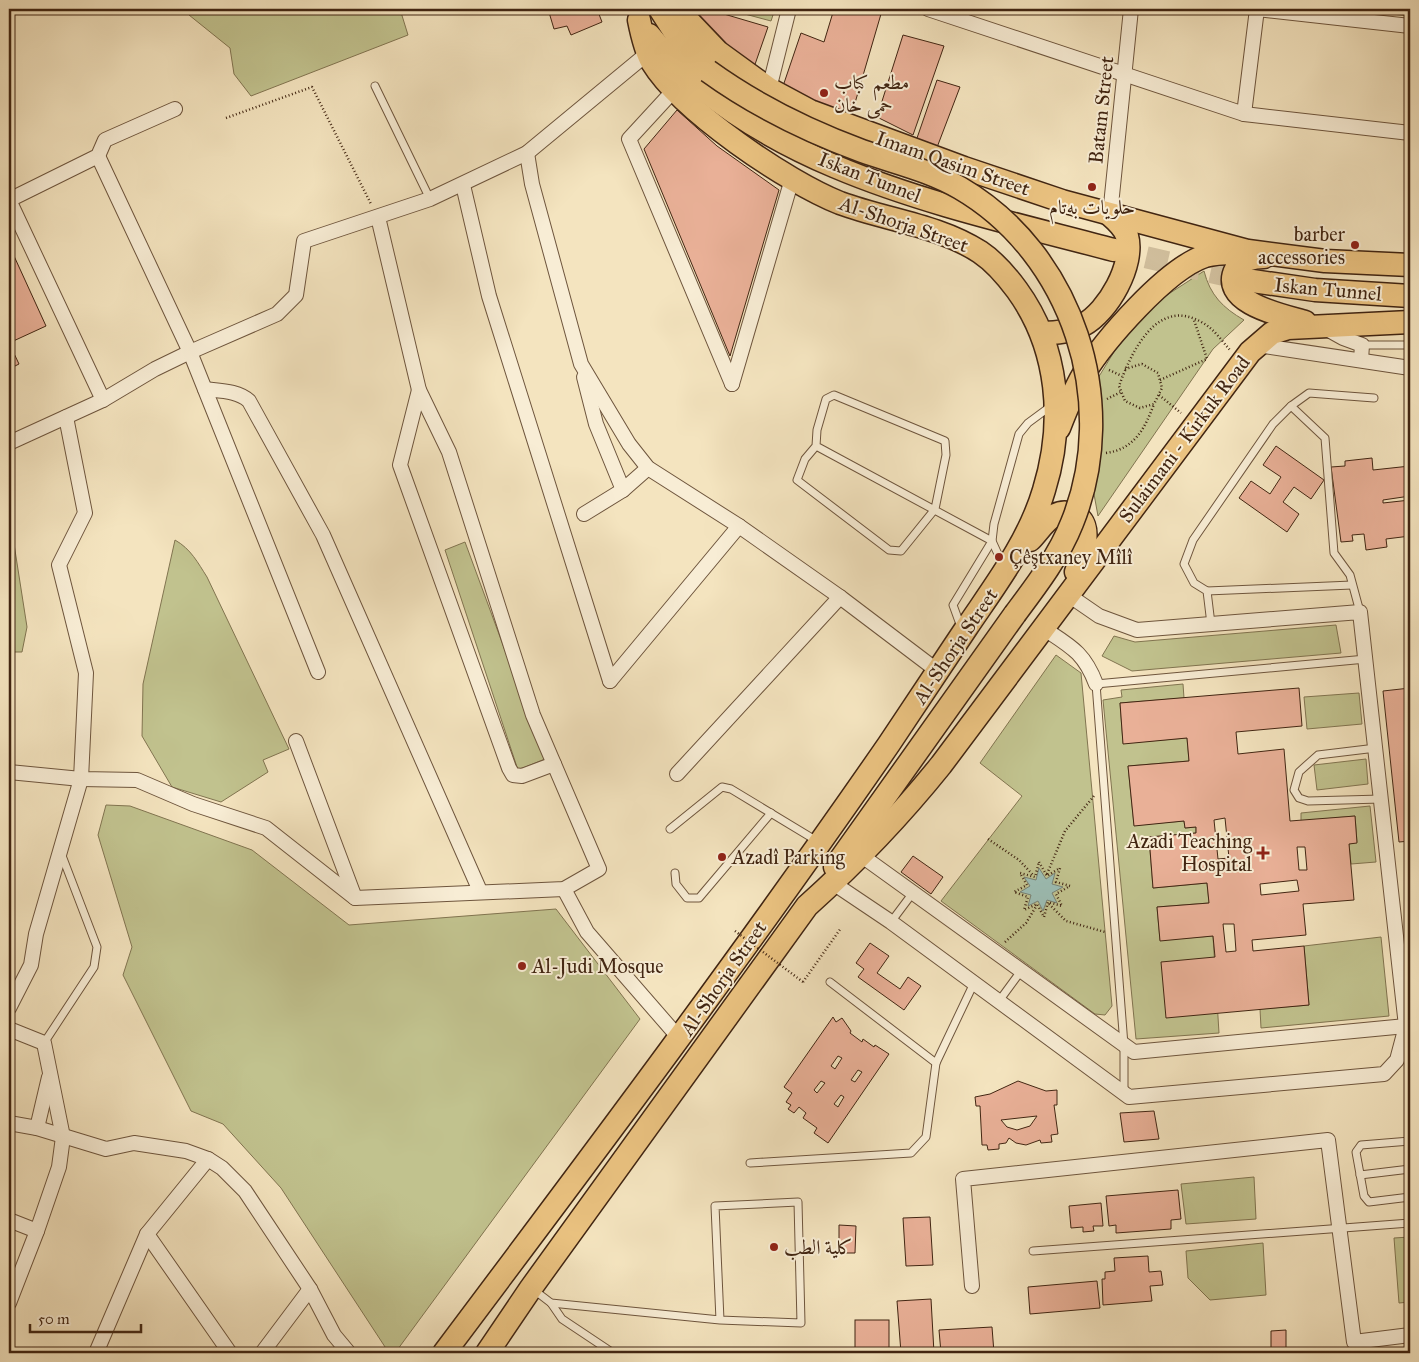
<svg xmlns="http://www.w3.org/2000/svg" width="1419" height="1362" viewBox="0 0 1419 1362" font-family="'IM FELL Great Primer',Amiri,serif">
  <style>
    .green { fill: #c1c28e; stroke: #817450 }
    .water { fill: #9cbeb5; stroke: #788174 }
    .building { fill: #e9b097; stroke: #412512; fill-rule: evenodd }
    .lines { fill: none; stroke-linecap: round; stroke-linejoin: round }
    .primary-tunnel { stroke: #d0be9c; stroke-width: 22; stroke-dasharray: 22 11; stroke-linecap: butt }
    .lane-casing { stroke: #6e553d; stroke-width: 9 }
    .street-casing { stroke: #6e553d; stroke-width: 16 }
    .primary-casing { stroke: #412512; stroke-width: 25 }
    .path { stroke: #412512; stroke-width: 2.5; stroke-dasharray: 1 2.5; stroke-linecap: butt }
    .lane { stroke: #f8edd5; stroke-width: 7 }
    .street { stroke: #f8edd5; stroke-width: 14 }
    .primary { stroke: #eac280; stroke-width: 22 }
    .primary-bridge-casing { stroke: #412512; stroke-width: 25; stroke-linecap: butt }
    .path-bridge { stroke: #412512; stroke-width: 2.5; stroke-dasharray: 1 2.5; stroke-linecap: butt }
    .primary-bridge { stroke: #eac280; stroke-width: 22 }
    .poi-dot { fill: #8f2418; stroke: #f8edd5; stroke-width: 2 }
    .labels { text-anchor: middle; stroke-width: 4; stroke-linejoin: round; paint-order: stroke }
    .poi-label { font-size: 20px; fill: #412512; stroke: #f8edd5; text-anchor: start }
    .street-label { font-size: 20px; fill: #412512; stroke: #f8edd5 }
  </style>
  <rect width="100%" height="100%" fill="#f4e4bf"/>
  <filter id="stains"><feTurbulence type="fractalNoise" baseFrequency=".004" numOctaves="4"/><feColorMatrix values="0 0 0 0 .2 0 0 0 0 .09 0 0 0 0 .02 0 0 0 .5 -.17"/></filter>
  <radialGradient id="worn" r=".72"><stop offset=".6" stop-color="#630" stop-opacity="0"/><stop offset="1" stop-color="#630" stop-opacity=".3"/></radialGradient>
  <g class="green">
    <path d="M188,9H400L408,35L251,96L234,74L230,48L189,15Z"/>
    <path d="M726,9H775L771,21Z"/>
    <path d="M1346,9H1410V16Z"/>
    <path d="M1204,271C1210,295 1223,308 1244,320L1213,349L1098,516L1092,483L1098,378L1117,347L1139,319L1167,295Z"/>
    <path d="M9,512L27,627L22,652H9Z"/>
    <path d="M175,540C191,549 198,563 207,577L289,749L263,760L268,772L221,802L172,787L142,736L143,684Z"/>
    <path d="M465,542L545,759L518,770L445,550Z"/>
    <path d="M1336,625L1341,653L1132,671L1102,656L1114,636L1135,642Z"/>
    <path d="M1056,655L1081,673L1112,1006L1105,1015L1095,1014L941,901L1022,796L980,763Z"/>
    <path d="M1183,684L1184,698L1120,703L1123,743L1187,738L1189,761L1128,766L1134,825L1184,821L1185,828L1196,827V833L1149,837L1153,888L1207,883L1209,903L1157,907L1160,940L1213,936L1219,1033L1136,1039L1103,700L1122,697L1121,690Z"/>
    <path d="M1359,693L1362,724L1307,729L1304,697Z"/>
    <path d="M1366,759L1368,784L1317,790L1314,765Z"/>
    <path d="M106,805L130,806L252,850L349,925L556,909L640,1019L395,1353H389L281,1188L223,1124L191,1111L123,975L132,947L98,835Z"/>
    <path d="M1370,806L1376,862L1351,864L1349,844L1357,842L1355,816L1301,821V813Z"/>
    <path d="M1381,937L1389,1016L1261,1028L1260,1009L1309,1005L1304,946Z"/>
    <path d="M1254,1177L1256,1219L1186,1224L1181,1184Z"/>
    <path d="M1410,1237V1302L1399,1303L1394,1238Z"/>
    <path d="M1263,1243L1266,1295L1210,1300L1188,1278L1186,1251Z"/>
  </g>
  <path class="water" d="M1039,868L1046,879L1055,873L1052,884L1063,887L1052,893L1057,903L1047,900L1043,911L1038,901L1028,906L1031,895L1020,892L1030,886L1024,877L1036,880Z"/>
  <g class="building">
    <path d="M548,9H597L602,22L571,35L567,26L554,29Z"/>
    <path d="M685,9H707L768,27L752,73Z"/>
    <path d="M834,9H861L881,14L850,120L781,92L801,33L824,42Z"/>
    <path d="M903,35L944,46L913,135L877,117Z"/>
    <path d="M937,80L960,87L936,150L916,141Z"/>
    <path d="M677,110L717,146L779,190L730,356L644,149Z"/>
    <path d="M9,245L46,326L9,343Z"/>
    <path d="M10,345L19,364L9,369V346Z"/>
    <path d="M1276,446L1324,480L1311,499L1294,487L1283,502L1299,514L1287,532L1239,498L1251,481L1270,494L1281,477L1263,465Z"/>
    <path d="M1372,458L1373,470L1410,466V496L1383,500V503L1410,500V536L1386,539L1387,547L1366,550L1364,534L1352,535L1353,541L1341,542L1331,467L1345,466V461Z"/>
    <path d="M1299,688L1302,726L1236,732L1238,754L1284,749L1290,821L1355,816L1357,843L1349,844L1354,900L1303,904L1306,935L1252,940L1253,951L1304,946L1309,1005L1166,1018L1161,962L1215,957L1213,936L1160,941L1157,907L1209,903L1207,883L1153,888L1149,837L1196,833V827L1185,828L1184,821L1134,826L1128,766L1189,761L1187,738L1123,744L1120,703ZM1225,818L1229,858L1218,859L1214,820ZM1297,847H1305L1307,870H1299ZM1297,880L1299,891L1261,895L1260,884ZM1223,924H1234L1236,951L1226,952Z"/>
    <path d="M1410,688V841L1399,842L1383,691Z"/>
    <path d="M913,856L943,877L931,894L901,872Z"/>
    <path d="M870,943L889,956L877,973L900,989L908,977L921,986L904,1010L858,977L864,969L856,963Z"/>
    <path d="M833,1017L836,1022L842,1018L851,1031L850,1033L862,1042L863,1039L874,1047L875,1045L889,1054L828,1143L814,1133L817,1128L803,1118L806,1113L799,1107L794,1113L788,1109L791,1105L786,1102L792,1093L784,1087ZM838,1056L842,1058L835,1069L831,1066ZM858,1070L862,1072L855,1082L851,1080ZM821,1081L825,1083L817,1093L814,1090ZM841,1095L844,1097L838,1107L834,1104Z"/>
    <path d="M1018,1081L1046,1091L1057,1090V1105H1054L1058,1134L1051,1135L1052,1142L1041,1143L1040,1140L1026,1145L1016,1143L1009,1138L1006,1143L999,1144V1149L988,1150L987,1145H982L980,1106H976L975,1097L990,1094ZM1037,1116L1030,1126L1017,1130L1007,1127L1001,1120Z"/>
    <path d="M1154,1111L1159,1139L1124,1142L1120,1113Z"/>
    <path d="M1178,1190L1181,1219L1171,1220V1229L1116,1233V1225L1109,1226L1106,1196Z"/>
    <path d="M1101,1203L1103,1226H1093L1094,1231L1083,1232V1227L1071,1228L1069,1206Z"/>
    <path d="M930,1217L933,1265L906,1266L903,1218Z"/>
    <path d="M839,1225L856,1226L855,1253H839Z"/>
    <path d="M1148,1256L1149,1272L1161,1271L1163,1285L1150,1286L1152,1301L1103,1305L1102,1279H1105V1272L1115,1271L1114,1258Z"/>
    <path d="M1097,1281L1100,1308L1030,1314L1028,1287Z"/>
    <path d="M931,1299L934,1353H901L897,1301Z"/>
    <rect x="855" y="1320" width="34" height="33"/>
    <path d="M992,1327L994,1353H941L939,1330Z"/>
    <path d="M1286,1330V1353H1271V1331Z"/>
  </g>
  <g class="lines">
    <path class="primary-tunnel" d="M1114,250L1246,280"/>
    <g class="lane-casing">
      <g id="lane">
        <path d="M375,86L430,199"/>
        <path d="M1362,345H1410"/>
        <path d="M1291,406L1325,438L1334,553L1350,575L1360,612"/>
        <path d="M816,446L805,459L797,480L889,550L901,551L935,509L946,455L945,441L834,395L826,399L817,430L816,446L992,541L953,605L961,627"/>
        <path d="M1003,565L992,541L994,524L1019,434L1028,423L1051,406"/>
        <path d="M1207,591L1352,585"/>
        <path d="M1211,624L1207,591L1194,583L1184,564L1193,540L1273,424L1291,406L1309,393L1374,398"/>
        <path d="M1376,748L1318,755L1299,772L1294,790L1299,798L1308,801L1381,799"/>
        <path d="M670,829L722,787L731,789L817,841"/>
        <path d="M675,873L676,884L687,898H699L771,813"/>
        <path d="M891,922L912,894"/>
        <path d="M830,982L936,1063"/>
        <path d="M999,1001L1021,971"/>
        <path d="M44,1043L94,967L97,947L61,853"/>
        <path d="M1124,1092V1045L1096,684L1366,659"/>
        <path d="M1410,1141L1361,1145L1356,1152L1364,1196L1369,1202L1410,1197"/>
        <path d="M750,1163L911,1153L926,1137L936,1063L974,983"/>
        <path d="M1360,1175L1410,1169"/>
        <path d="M1033,1251L1410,1223"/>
        <path d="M534,1290L551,1303L720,1320L715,1206L798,1202L801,1323L720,1320"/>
        <path d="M551,1303L562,1319L613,1353"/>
      </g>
    </g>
    <g class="street-casing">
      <g id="street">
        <path d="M928,9L1244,114L1410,133"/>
        <path d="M1257,9L1410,26"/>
        <path d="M675,89L629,139L732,384"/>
        <path d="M769,89L789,9"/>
        <path d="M1244,114L1257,9"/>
        <path d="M527,153L532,184L581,364L629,444L648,468L739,526L840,597L939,672"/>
        <path d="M98,156L190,352L318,672"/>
        <path d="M463,185L489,296L610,681"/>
        <path d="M9,200L103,400"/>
        <path d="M9,200L98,156L105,140L175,109"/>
        <path d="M1110,215L1131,9"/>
        <path d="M1325,328L1343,338L1362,345L1361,360"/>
        <path d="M1257,345L1410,368"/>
        <path d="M584,377L596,424L623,490"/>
        <path d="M732,384L792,179"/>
        <path d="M205,389C221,391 238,391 249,401L323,535L480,891"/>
        <path d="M419,390L400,465L509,768L513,775L522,776L554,764"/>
        <path d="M9,443L103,400L155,369L190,352L277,314L296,295L304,241L430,199L527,153L648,53"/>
        <path d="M584,514L623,490L648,468"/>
        <path d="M1043,628C1070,646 1084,652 1096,684"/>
        <path d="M610,681L739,526"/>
        <path d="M296,741L355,898"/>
        <path d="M9,772L81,779L137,780L193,804L266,828L355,898L564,889L599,869L533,715L449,452L419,390L378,217"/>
        <path d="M677,774L840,597"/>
        <path d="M862,856L1134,1052L1406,1026"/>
        <path d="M833,883L891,922L1129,1097L1384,1074L1397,1060L1406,1026L1360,612L1137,630L1099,616L1067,594"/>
        <path d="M564,889L587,932L680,1039"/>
        <path d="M9,1008L31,965L36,934L81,779L86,673L59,565L85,513L66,417"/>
        <path d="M9,1029L44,1043L63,1137L59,1167L37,1231L9,1220"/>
        <path d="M9,1123L37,1128L106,1149L134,1143L186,1151L208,1159L222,1168L245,1191L310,1289L334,1335L349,1353"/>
        <path d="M37,1128L49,1077"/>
        <path d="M147,1234L230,1353"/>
        <path d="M972,1286L963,1179L1328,1140L1354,1342L1410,1335"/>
        <path d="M9,1303L37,1231"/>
        <path d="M96,1353L147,1234L208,1159"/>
        <path d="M262,1353L310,1289"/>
      </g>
    </g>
    <g class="primary-casing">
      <g id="primary">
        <path d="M660,9L683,45L708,71"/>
        <path d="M677,9L718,52L769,89L810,111L964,168L1062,201L1248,251L1325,261L1410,265"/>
        <path d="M649,35C759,171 953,207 1114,250"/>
        <path d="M1264,257C1253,257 1242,259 1236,269C1218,303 1285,316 1305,322"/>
        <path d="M1246,280L1315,290L1410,296"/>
        <path d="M1042,333C1057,333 1070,332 1083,325C1108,312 1135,264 1127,236C1124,227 1117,221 1110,215"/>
        <path d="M1059,428C1066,410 1073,392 1083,375C1104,341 1166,269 1205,256C1215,253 1225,253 1235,253"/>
        <path d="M1030,540C1038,532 1045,520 1055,515C1061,512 1068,512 1074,515C1095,524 1082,557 1076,572"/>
        <path d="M835,867L1015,614"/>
        <path d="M444,1353C595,1152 746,951 889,744C915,705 941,666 967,627C996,584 1029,541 1044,490C1065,422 1059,348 1017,290C1006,275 995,262 980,252C938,225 886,220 840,203C787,182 682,111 652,62C645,49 642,35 639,20"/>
        <path d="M487,1353L531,1288L807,906C856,862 900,816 941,765L1250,352L1272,333L1288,328L1410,322"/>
      </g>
    </g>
    <g class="path">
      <path d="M226,118L312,87L371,204"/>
      <path d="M1125,369L1142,364L1158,373L1162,388L1154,404L1140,408L1125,401L1119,386C1131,353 1157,295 1203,323C1214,329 1222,341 1230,350"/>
      <path d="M1109,370L1122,376"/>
      <path d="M1160,380L1207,359L1194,320"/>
      <path d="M1159,395L1181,413"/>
      <path d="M1107,399L1121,392"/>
      <path d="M1106,453C1135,449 1145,428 1154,404"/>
      <path d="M988,839L1019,860L1034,876"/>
      <path d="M1039,862L1047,876L1060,868L1056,882L1070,886L1056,894L1062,906L1048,902L1044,917L1037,904L1024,910L1028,897L1014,892L1027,885L1020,873L1035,877Z"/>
      <path d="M1047,874L1065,831L1094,796"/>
      <path d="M1049,904L1066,921L1105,932"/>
      <path d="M1005,942L1026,923L1037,905"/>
      <path d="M803,982L841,928"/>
    </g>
    <use href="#lane" class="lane"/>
    <use href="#street" class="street"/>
    <use href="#primary" class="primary"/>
    <g class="primary-bridge-casing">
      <path id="primary-bridge" d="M708,71C755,105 808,131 862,151C896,163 929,170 960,188C1073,254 1121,403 1072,523C1059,556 1036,586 1015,614"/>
    </g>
    <path class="path-bridge" d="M735,931L803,982"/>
    <use href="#primary-bridge" class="primary-bridge"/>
  </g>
  <g class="poi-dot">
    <circle cx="824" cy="93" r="5"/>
    <circle cx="1092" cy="187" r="5"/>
    <circle cx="1355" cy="245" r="5"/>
    <circle cx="999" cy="557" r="5"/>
    <path d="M1260.5 845.5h5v5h5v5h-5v5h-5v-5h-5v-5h5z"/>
    <circle cx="722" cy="857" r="5"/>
    <circle cx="522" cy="966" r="5"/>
    <circle cx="774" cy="1247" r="5"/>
  </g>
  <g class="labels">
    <g class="poi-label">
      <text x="834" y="89">مطعم كباب<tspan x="834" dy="23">حمى خان</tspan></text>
      <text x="1092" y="214" text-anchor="middle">حلویات بەتام</text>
      <text x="1345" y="241" text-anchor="end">barber<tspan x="1345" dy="23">accessories</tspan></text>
      <text x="1009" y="564">Çêştxaney Mîlî</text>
      <text x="1252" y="848" text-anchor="end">Azadi Teaching<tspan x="1252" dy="23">Hospital</tspan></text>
      <text x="732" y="864">Azadî Parking</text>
      <text x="532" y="973">Al-Judi Mosque</text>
      <text x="784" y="1254">كلية الطب</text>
    </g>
    <g class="street-label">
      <text transform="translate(1101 110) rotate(-84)" y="7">Batam Street</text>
      <text transform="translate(953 163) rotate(19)" y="7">Imam Qasim Street</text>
      <text transform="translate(870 177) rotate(21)" y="7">Iskan Tunnel</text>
      <text transform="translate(904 224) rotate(19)" y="7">Al-Shorja Street</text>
      <text transform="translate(1328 289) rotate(5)" y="7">Iskan Tunnel</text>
      <text transform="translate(1184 439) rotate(-53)" y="7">Sulaimani - Kirkuk Road</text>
      <text transform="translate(955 646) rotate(-56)" y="7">Al-Shorja Street</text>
      <text transform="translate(723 978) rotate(-55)" y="7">Al-Shorja Street</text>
    </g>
  </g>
  <rect width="1419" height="1362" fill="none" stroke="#f4e4bf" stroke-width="30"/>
  <rect x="10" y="10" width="1399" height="1342" fill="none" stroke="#412512" stroke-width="2.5"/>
  <rect x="15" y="15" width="1389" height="1332" fill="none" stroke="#412512"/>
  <path d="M30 1324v8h111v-8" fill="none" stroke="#412512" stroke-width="2.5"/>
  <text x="38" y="1324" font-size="15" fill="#412512" stroke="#f8edd5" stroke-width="4" paint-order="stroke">50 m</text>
  <rect width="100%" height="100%" filter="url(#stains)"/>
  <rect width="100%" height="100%" fill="url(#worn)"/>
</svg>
